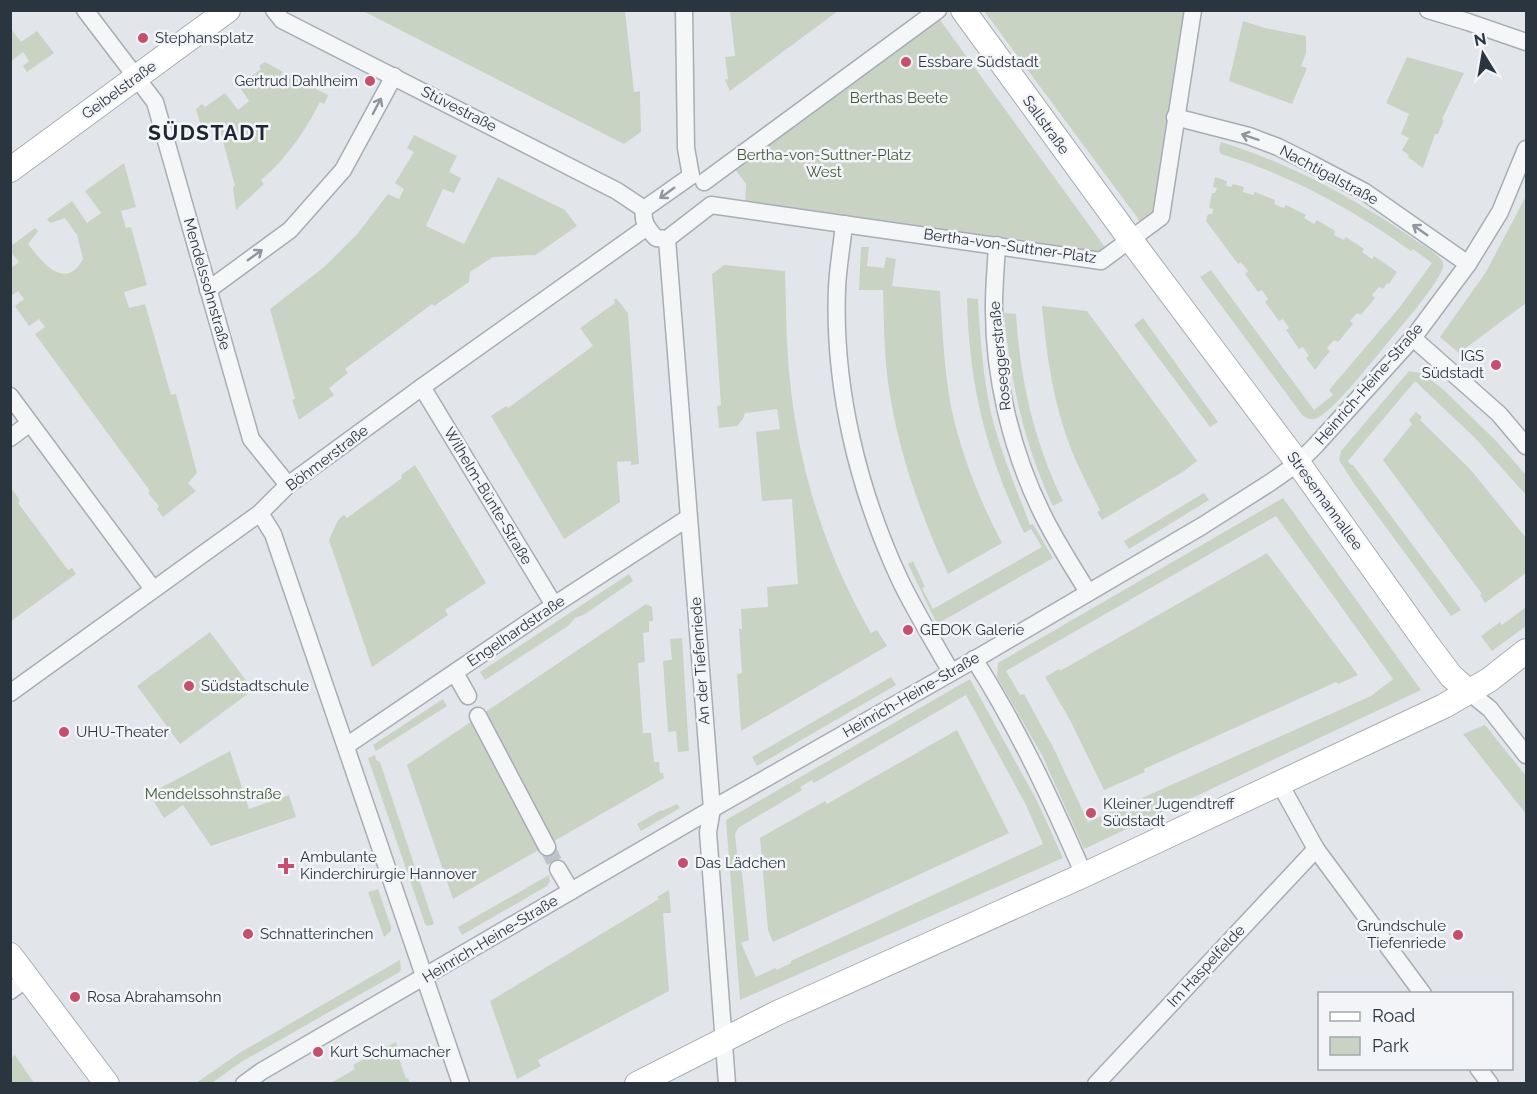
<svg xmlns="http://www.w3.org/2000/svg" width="1537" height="1094" viewBox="0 0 1537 1094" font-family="Raleway,sans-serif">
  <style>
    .green { fill: #c9d3c4; fill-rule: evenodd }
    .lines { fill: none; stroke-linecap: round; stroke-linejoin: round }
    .street-tunnel { stroke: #bdc3c8; stroke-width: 16; stroke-dasharray: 16 8; stroke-linecap: butt }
    .street-casing { stroke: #a7adb4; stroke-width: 19 }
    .secondary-casing { stroke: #a7adb4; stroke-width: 26 }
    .street { stroke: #f5f6f8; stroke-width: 16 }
    .secondary { stroke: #fff; stroke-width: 24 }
    .oneway { stroke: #90969c }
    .poi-dot { fill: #c6506c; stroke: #f2f4f7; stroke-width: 2 }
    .labels { text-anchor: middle; stroke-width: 5; stroke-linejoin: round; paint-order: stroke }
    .poi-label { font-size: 15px; fill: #2b3540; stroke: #f2f4f7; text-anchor: start }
    .street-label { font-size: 15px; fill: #2b3540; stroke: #f2f4f7 }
    .park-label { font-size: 15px; fill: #435b39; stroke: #f2f4f7 }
    .district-label { font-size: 21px; font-weight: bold; letter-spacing: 1.5px; fill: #1d2631; stroke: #f2f4f7 }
  </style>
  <rect width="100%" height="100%" fill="#e2e6ea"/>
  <g class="green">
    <path d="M363,11H625L634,92L640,91L641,132L624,144Z"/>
    <path d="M730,11V10L838,11L730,91L725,80L728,79L725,57L735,56Z"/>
    <path d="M984,11H1193L1161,217L1145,228Z"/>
    <path d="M935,13L1110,254L745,209L746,184L730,162Z"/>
    <path d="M1243,21L1265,28L1306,36V53L1301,66L1307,68L1292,104L1229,81Z"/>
    <path d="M10,28L21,42L37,31L54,53L27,72L23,66L29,61L23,52L11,61Z"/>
    <path d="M1407,57L1464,73L1442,119L1444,120L1438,134H1435L1423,168L1408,157L1409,155L1402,150L1409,138L1401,134L1409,114L1386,103Z"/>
    <path d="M265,62L283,72L276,84L284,89L291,76L328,95L324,104L320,102C306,130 286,159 261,180L264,184L236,210L233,187L235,186L221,134L215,135L212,127L202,130L196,109L202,104L205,107L225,93L238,110L249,101L239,86L261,69L259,66Z"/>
    <path d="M414,135L457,156L449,172L461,178L454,193L443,189L426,226L464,244L498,177L565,210L577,226L534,256L533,255L493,257L470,272L469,282L434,306L432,304L345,369L348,373L329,388L334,395L299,420L292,400L295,399L270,309L324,267L358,233L388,194L399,199L404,189L395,183L414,152L407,148Z"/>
    <path d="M1221,142C1292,164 1354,198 1415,240C1423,246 1440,254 1443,263C1448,273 1399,329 1390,340C1377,355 1332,414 1315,419C1310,420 1307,418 1303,416L1200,277L1211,270L1314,410L1333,395L1329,390L1399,308L1432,263L1413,249L1411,251C1352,209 1290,175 1221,154L1219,149Z"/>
    <path d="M124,163L136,207L121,211L126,228L131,227L147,285L124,292L129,308L145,304L171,395L176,394L197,473L188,483L196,491L163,517L157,509L159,506L148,493L150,491L35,334L45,327L39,319L29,326L15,306L24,299L18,291L11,296V268L19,262L11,252L13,249L11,246L35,228L38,231L28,244C42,262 65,292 83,259L77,235L65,218L50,223L47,219L72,201L87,223L101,213L85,191Z"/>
    <path d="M1215,177L1227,181L1226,186L1231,187L1233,184L1244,187L1243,192L1253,195L1255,192L1275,200L1274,204L1284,208L1286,205L1306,215L1304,218L1314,224L1317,220L1335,231L1334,235L1344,240L1346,237L1364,249L1362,252L1372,259L1374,256L1397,272L1389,284L1387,283L1383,289L1379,287L1372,295L1375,298L1361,315L1357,313L1350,321L1353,324L1338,342L1334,340L1327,348L1330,351L1315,370L1306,358L1309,356L1303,347L1299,349L1286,330L1289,328L1283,319L1279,321L1265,302L1268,299L1262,290L1258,292L1245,274L1248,271L1241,262L1238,264L1206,221L1208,214H1212L1213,209L1209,208L1212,193H1215L1217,188L1213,187Z"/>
    <path d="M1526,196V303L1459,353L1440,337L1486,272Z"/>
    <path d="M861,247H869L867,266L884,268L886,257L896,259L892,286L940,291C943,335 944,381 955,424C966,466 982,505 1002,543L948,574C920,513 897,449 888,382C884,352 884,321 883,290H859Z"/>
    <path d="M724,265L785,271C786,301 786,330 788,359C795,456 822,549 871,633L877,630L887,646L741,731L737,674L742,673L739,629H742L741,609L768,607L767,587L798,584L792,499L762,501L756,432L780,429L777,409L745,413L743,419L737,426L719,428L717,406L721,405L712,274Z"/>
    <path d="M616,298L628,313L639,464L631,465V461L617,462L620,502L564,539L491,416L506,406L508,408L593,346L580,328L615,303L614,300Z"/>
    <path d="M967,298L978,299C980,337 983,375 991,413C1000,451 1016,488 1030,525L1033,524L1053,558L937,624L908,564L913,561L925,587L922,588L933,609L1042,547L1031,529L1024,533C986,452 969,387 967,298Z"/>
    <path d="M1042,306L1087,311L1197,461L1184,471L1102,520L1097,512L1100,510C1087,484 1073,458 1064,429C1051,389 1046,348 1042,306Z"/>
    <path d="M1004,313L1016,314C1020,379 1034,442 1063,501L1053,506C1024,445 1010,380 1004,313Z"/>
    <path d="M1143,318L1218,422L1210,427L1134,325Z"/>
    <path d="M1409,371L1422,373L1445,391L1497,442L1526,475V495L1475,438L1415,381L1348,461L1351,465H1353L1461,610L1451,616L1355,485L1339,460L1341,451Z"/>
    <path d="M1416,412L1422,417L1420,420L1470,469L1526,538V573L1485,603L1480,595L1482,594L1383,460L1412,424L1409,420Z"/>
    <path d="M415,465L486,583L445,610L448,615L372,667L329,540L338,520L344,515L347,518L402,478L401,475Z"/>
    <path d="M13,490L20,501L18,503L68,570L72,568L76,574L11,621L10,492Z"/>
    <path d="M1204,493L1209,500L1129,549L1124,541Z"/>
    <path d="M1283,498L1421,690L1084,849L1042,755L997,677L998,663ZM1276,516L1393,679L1371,696L1088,822L1054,749L1024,694L1020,695L1006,671Z"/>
    <path d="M1267,553L1358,675L1338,684L1336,682L1144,769L1145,772L1104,790L1070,720L1045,677L1059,669L1060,671Z"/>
    <path d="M629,574L633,581L585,614L575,618L568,626L485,680L480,672Z"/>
    <path d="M646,604L652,607L653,621H649V632L643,633L645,662L638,663L643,733H651L654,762H659L660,773H663L664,778L453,899L407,765Z"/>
    <path d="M1526,607V626L1492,651L1481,636L1500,622L1502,625Z"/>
    <path d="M210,632L253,690L180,744L137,686Z"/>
    <path d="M682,638L689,751L678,752L676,731L668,732L663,661L672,660L670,639Z"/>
    <path d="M891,677L896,685L757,766L752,757Z"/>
    <path d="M970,679L1037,801L1063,858L740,1000L726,820ZM966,695L1026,805L1043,844L791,961V963L777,970L775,968L756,977L741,943L749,940L740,854H737L735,834L738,828L802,790L800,787L812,780L814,783Z"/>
    <path d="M443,699L447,706L376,751L373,745Z"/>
    <path d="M1485,725L1526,776V814L1463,734Z"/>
    <path d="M957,730L1009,833L773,942L768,930L760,838L825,801L827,804Z"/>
    <path d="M230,751L249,809L289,795L296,817L211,846L183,805L164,818L149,794Z"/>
    <path d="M375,755L376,760L380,762L434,924L428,926L425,924L368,758Z"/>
    <path d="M677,804L680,808L641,831L637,824L661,810L662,811Z"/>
    <path d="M549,875L550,881L547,886L462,935L458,927Z"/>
    <path d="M378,889L391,927V931L384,937L368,892Z"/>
    <path d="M669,890L671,913H663L669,991L538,1060L541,1066L517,1079L490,1001L659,899L657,897Z"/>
    <path d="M400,960L401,970L398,973L241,1062L212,1083H196L241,1052Z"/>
    <path d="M396,1042L400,1054L398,1055L406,1079L408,1078L410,1083H331L355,1069L353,1065Z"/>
    <path d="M15,1055L34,1083H35H11V1058Z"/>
  </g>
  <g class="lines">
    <path class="street-tunnel" d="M547,847L558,869"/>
    <g class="street-casing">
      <g id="street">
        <path d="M85,10L155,102L251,439L288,485"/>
        <path d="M274,10L282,20L617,191L644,209"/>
        <path d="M684,10L686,148L691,176"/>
        <path d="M1428,10L1468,22L1526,42"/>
        <path d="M1175,117L1249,136L1278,147L1312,164L1365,192L1468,264"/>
        <path d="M691,176L644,209C642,222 647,228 656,238L667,239L711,205L1101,261L1161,217L1193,10"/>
        <path d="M704,182L938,10"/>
        <path d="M844,224C842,245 838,266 837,288C833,387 858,490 900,580C915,611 934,642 951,672"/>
        <path d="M667,239L712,809L708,832L727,1084"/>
        <path d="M997,245C996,265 994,285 994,304C993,374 1011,450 1042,513C1055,540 1072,566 1088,592"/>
        <path d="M208,290L290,230L343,170L394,76"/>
        <path d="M1413,338L1499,414L1526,446"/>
        <path d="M422,387L554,605"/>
        <path d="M10,396L153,589"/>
        <path d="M10,438L30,423"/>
        <path d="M260,513L273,534L461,1084"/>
        <path d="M974,659C1018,728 1052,801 1084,875"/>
        <path d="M455,673L468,696"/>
        <path d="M1469,692L1490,709L1526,755"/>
        <path d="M10,693L260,513L288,485L422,387L647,227"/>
        <path d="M478,716L547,847"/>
        <path d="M346,746L554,605L688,518"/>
        <path d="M1280,784L1316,849L1423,994"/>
        <path d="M558,869L571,891"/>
        <path d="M10,991L28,978"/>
        <path d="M1478,1068L1490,1084"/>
        <path d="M244,1084L262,1071L712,809L984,654L1202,526L1271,482L1298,463L1316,445L1413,338L1468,264L1500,212L1526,149"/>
        <path d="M1096,1084L1316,849"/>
      </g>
    </g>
    <g class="secondary-casing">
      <g id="secondary">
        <path d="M963,10L1130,239L1298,463L1427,644L1451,676L1469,692"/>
        <path d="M10,170L228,10"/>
        <path d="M10,955L107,1084"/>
        <path d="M637,1084L777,1013L1084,875L1444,706L1489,680L1526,651"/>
      </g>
    </g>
    <use href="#street" class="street"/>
    <use href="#secondary" class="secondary"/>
  </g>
  <defs><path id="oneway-shaft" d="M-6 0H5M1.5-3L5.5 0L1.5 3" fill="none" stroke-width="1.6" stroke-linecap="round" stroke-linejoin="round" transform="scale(1.5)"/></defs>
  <g class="oneway">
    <use href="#oneway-shaft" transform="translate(377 106) rotate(-62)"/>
    <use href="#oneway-shaft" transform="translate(1250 137) rotate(-161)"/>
    <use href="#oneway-shaft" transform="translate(667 193) rotate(144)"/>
    <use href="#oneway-shaft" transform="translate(1420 230) rotate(-145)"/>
    <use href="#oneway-shaft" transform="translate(255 255) rotate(-36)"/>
  </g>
  <g class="poi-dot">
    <circle cx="143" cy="38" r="6"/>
    <circle cx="906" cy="62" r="6"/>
    <circle cx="370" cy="81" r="6"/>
    <circle cx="1496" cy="365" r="6"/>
    <circle cx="908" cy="630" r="6"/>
    <circle cx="189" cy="686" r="6"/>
    <circle cx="64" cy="732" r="6"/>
    <circle cx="1091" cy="813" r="6"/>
    <circle cx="683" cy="863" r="6"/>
    <path d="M283 857h6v6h6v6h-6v6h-6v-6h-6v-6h6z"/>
    <circle cx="248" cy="934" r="6"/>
    <circle cx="1458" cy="935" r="6"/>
    <circle cx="75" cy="997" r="6"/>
    <circle cx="318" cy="1052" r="6"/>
  </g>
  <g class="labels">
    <g class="poi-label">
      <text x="155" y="43">Stephansplatz</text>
      <text x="918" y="67">Essbare Südstadt</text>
      <text x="358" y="86" text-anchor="end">Gertrud Dahlheim</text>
      <text x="1484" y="361" text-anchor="end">IGS<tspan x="1484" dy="17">Südstadt</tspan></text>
      <text x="920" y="635">GEDOK Galerie</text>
      <text x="201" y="691">Südstadtschule</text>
      <text x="76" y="737">UHU-Theater</text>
      <text x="1103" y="809">Kleiner Jugendtreff<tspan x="1103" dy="17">Südstadt</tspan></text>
      <text x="300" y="862">Ambulante<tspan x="300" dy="17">Kinderchirurgie Hannover</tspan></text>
      <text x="695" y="868">Das Lädchen</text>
      <text x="1446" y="931" text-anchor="end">Grundschule<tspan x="1446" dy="17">Tiefenriede</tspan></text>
      <text x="260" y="939">Schnatterinchen</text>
      <text x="87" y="1002">Rosa Abrahamsohn</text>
      <text x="330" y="1057">Kurt Schumacher</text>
    </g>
    <g class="street-label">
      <text transform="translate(119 90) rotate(-36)" y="5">Geibelstraße</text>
      <text transform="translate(459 109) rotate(27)" y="5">Stüvestraße</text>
      <text transform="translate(1046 125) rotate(54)" y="5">Sallstraße</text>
      <text transform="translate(1329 175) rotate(28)" y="5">Nachtigalstraße</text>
      <text transform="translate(1010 246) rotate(8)" y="5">Bertha-von-Suttner-Platz</text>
      <text transform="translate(207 284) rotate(74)" y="5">Mendelssohnstraße</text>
      <text transform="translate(1000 356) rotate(-96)" y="5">Roseggerstraße</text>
      <text transform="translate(1369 384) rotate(-49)" y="5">Heinrich-Heine-Straße</text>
      <text transform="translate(327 458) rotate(-37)" y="5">Böhmerstraße</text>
      <text transform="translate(488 496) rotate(59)" y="5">Wilhelm-Bünte-Straße</text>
      <text transform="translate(1325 501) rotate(54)" y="5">Stresemannallee</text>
      <text transform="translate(516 631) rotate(-34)" y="5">Engelhardstraße</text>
      <text transform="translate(700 661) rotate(-94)" y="5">An der Tiefenriede</text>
      <text transform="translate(911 695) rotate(-30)" y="5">Heinrich-Heine-Straße</text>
      <text transform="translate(490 939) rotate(-31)" y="5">Heinrich-Heine-Straße</text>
      <text transform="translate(1206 966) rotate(-47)" y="5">Im Haspelfelde</text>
    </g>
    <g class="park-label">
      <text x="899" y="103">Berthas Beete</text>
      <text x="824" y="160">Bertha-von-Suttner-Platz<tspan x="824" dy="17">West</tspan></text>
      <text x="213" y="799">Mendelssohnstraße</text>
    </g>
    <g class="district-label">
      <text x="209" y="140">SÜDSTADT</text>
    </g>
  </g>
  <rect width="1537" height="1094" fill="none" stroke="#2b3540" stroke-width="24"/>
  <rect x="1318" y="992" width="195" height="78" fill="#f2f4f7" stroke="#a2a8ae" stroke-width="1.5"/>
  <rect x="1330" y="1012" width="30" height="9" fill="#ffffff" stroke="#a2a8ae" stroke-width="1.5"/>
  <text x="1372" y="1022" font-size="18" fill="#2b3540">Road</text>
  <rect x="1330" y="1037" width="30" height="18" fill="#c9d3c4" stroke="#a2a8ae" stroke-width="1.5"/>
  <text x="1372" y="1052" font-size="18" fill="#2b3540">Park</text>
  <g transform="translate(1483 54) rotate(349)" stroke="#f2f4f7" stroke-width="4.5" paint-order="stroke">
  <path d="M0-4.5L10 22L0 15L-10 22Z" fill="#2b3540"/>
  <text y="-9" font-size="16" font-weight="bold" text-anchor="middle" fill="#2b3540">N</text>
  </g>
</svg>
